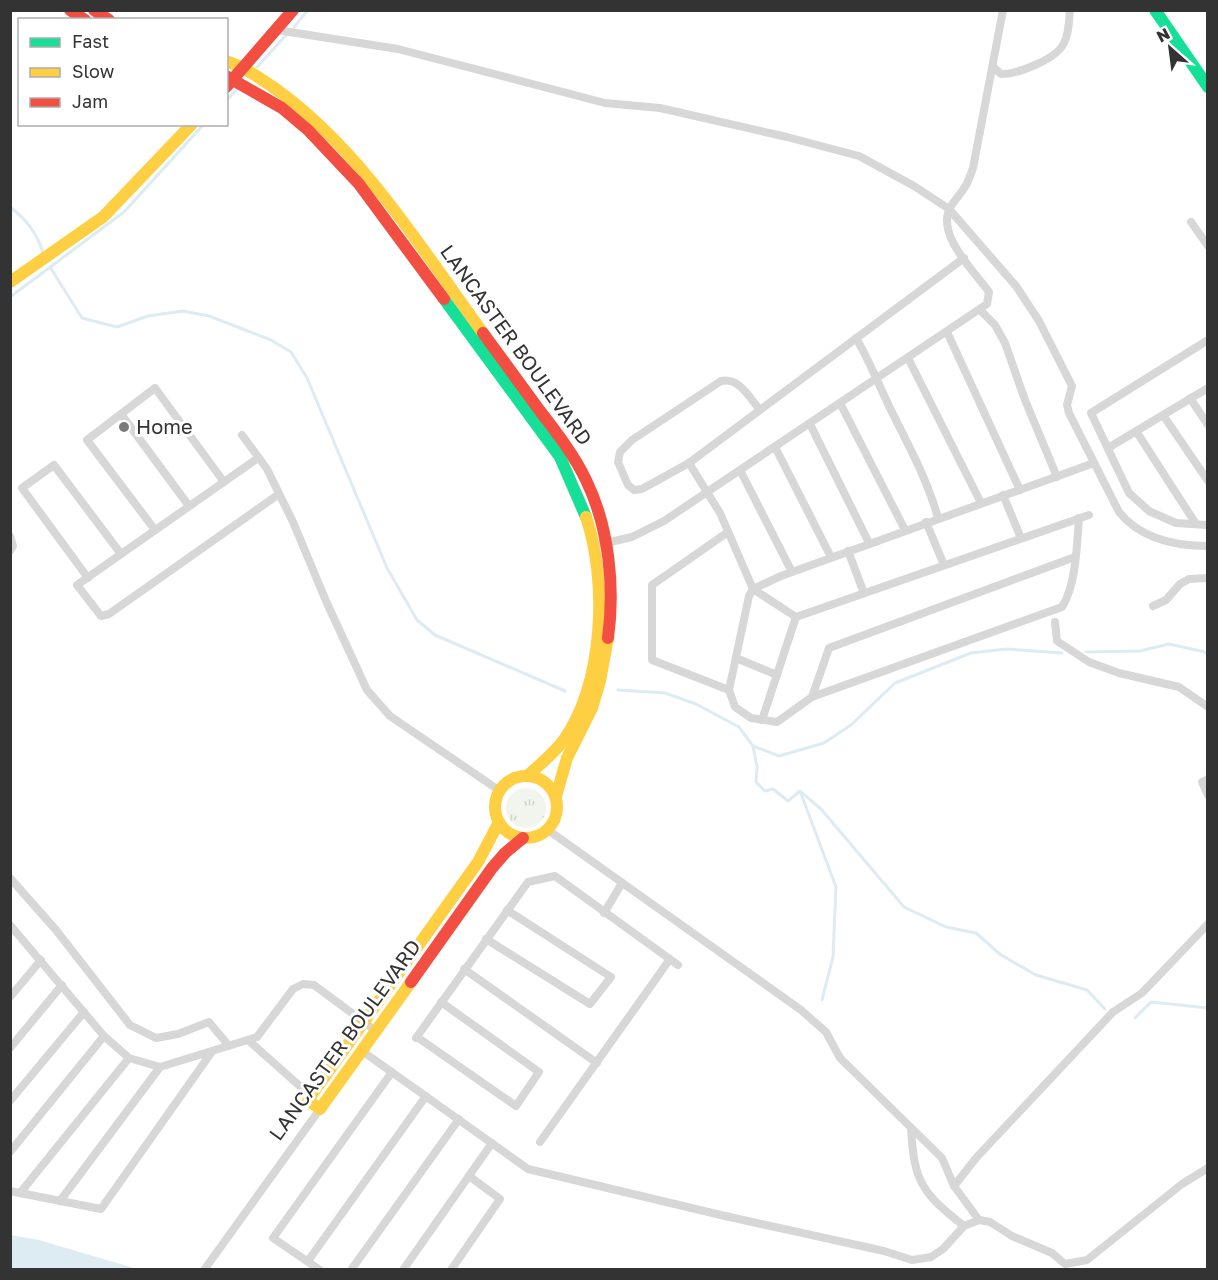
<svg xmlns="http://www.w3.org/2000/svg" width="1218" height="1280" viewBox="0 0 1218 1280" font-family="'Golos Text',sans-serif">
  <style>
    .grass { fill: url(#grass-tufts) }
    .water { fill: #ddebf3 }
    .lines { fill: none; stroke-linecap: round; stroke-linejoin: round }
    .stream { stroke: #ddebf3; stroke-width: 3 }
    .street { stroke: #d7d7d7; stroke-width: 8 }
    .fast { stroke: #16e098; stroke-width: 12 }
    .slow { stroke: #ffcf43; stroke-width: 12 }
    .jam { stroke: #f24e42; stroke-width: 12 }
    .poi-dot { fill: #7a7a7a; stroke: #fff; stroke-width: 2 }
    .labels { text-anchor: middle; stroke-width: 6; stroke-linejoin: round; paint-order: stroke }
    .street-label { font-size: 20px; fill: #333; stroke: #fff }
    .poi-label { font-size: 20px; fill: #333; stroke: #fff; text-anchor: start }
  </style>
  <defs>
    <pattern id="grass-tufts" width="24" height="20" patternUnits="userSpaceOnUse" patternTransform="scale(1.5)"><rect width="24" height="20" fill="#f1f5ed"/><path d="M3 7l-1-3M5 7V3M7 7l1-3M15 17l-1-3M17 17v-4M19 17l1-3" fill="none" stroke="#cfd2cc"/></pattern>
  </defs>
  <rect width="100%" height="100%" fill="#fff"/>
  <circle class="grass" cx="526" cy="808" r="20"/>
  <path class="water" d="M10,1235L39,1240L137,1269H11Z"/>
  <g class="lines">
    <g class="stream">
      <path d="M294,27L308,10"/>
      <path d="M257,67L287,34"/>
      <path d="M226,101L238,88"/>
      <path d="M10,207C27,220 37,233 43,253"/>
      <path d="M50,267L82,318L117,327L148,316L183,311L209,316L271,340L291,352L307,378L387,568L417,620L435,635L565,691"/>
      <path d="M10,297L124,212L204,124"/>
      <path d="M1086,652L1140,651L1169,644L1205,652L1208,655"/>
      <path d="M618,690L665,693L696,704L739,727L753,746L757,767L756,782L765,791L773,789L788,801L800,791L836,887L833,957L822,1000"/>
      <path d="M753,746L779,756L824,743L851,725L895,683L971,653L1006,649L1062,653"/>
      <path d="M801,792L821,809L904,907L946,927L976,933L1001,955L1036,975L1087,990L1105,1009"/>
      <path d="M1135,1018L1151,1002L1208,1008"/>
    </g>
    <g class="street">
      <path d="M277,30L398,49L605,103L660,108L787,137L859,156L914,186L949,209L1016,286L1039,321L1072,386L1067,405L1069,413L1119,512C1140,538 1175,546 1208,546"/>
      <path d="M993,67L1001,74C1018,74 1057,59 1064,43C1069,34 1069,21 1070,10"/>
      <path d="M1191,222L1208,246"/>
      <path d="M980,310L995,325L1005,343L1025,400L1057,477"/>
      <path d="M947,332L1020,490"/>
      <path d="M856,338C869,360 878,383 889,406C907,443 927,478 938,518"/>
      <path d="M1208,340L1091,413L1129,493L1149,511L1176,523L1208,525"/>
      <path d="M908,358L981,503"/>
      <path d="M1190,398L1208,425"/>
      <path d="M840,403L905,530"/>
      <path d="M760,410C749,397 739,377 721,381L632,440L620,452L618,462L628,485L634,490L642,489L689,463L964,258"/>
      <path d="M121,414L189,506"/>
      <path d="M1163,415L1208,481"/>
      <path d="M810,424L869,543"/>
      <path d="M1136,431L1196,524"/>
      <path d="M242,435L267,469L293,522L326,601L367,690L390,716L500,791"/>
      <path d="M775,447L831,557"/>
      <path d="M1108,448L1208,388"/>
      <path d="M258,458L77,585L101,616L109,614L279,494"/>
      <path d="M689,463L720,513L753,589L796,617"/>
      <path d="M740,470L792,572"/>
      <path d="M1003,495L1021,538"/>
      <path d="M1079,518C1077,544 1076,586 1062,607L812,697L777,722L751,718L735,707L729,690L749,596L753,589L781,576L1094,463"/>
      <path d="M926,522L944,565"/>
      <path d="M155,530L87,440L155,388L224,482"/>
      <path d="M728,532L652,585V660L729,690"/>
      <path d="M10,536L13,546L10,551"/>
      <path d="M601,544L632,537L664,521L987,304L989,292C974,271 936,235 950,208C954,200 962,193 966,185C969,180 971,173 973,168L1003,10"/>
      <path d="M848,551L864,593"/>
      <path d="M88,578L22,488L54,465L121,554"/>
      <path d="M1153,606L1166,600L1180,584L1189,579L1208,578"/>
      <path d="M1055,622L1057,641L1089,662L1119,673L1179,687L1208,707"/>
      <path d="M736,658L777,675"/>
      <path d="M812,697L829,648L1075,557"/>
      <path d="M762,720L796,617L1089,515"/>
      <path d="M1208,779L1202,782L1208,795"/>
      <path d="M548,830L801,1010L826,1032L840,1058L942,1158L954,1186L979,1220"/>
      <path d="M10,878L56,930L130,1025L156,1038L178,1034L209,1022L229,1046"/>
      <path d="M604,913L622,883"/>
      <path d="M10,925L104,1036L129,1058L160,1067L257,1037L293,989L303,984L314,985L376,1031"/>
      <path d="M486,939L590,1004L611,977L507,910"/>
      <path d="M464,969L597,1063"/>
      <path d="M10,997L41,960"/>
      <path d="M417,1037L516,1106L539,1072L441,1002"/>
      <path d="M416,1038L528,882L555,876L678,965"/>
      <path d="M248,1040L311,1096"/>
      <path d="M10,1048L62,985"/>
      <path d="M362,1051L528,1169L725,1216L884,1251L912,1260L931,1257L943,1249L964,1226L979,1220L990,1222L1012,1236L1052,1253L1065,1264L1087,1260L1182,1184L1208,1168"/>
      <path d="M10,1101L84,1012"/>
      <path d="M911,1128C914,1182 922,1193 964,1226"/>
      <path d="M540,1142L670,959"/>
      <path d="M10,1152L104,1036"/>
      <path d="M954,1186L976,1158L1113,1012L1142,993L1208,924"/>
      <path d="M10,1191L101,1209L211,1053"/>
      <path d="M20,1193L129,1058"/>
      <path d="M60,1201L160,1067"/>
      <path d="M308,1261L426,1096"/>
      <path d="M204,1270L320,1109"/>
      <path d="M320,1270L273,1238L392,1072"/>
      <path d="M351,1270L459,1119"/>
      <path d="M403,1270L492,1143"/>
      <path d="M451,1270L500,1199L469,1176"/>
    </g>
    <g class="fast">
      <path d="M1155,10L1208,87"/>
      <path d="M444,299L560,457L586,517"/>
    </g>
    <g class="slow">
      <path d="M226,61C244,67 258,77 273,87C360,148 421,248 483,333"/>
      <path d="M10,282L103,217L192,124"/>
      <circle cx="526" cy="807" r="31"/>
      <path d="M527,776C540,765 553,754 563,741C604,683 608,582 586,517"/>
      <path d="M556,796L567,758L592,708L600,681L608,638"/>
      <path d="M411,982L320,1109L308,1100L478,862L499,822"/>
    </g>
    <g class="jam">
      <path d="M70,10L85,20"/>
      <path d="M94,10L109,20"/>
      <path d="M226,76L282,108L308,130L359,184L444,299"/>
      <path d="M226,87L293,10"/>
      <path d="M483,333C502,359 521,385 540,411C557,433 574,455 586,480C609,527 615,587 608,638"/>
      <path d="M411,982L492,868L505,853L523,838"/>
    </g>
  </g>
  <circle class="poi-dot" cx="124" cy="427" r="6"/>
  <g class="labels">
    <g class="street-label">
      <text transform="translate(516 345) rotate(54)" y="7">LANCASTER BOULEVARD</text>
      <text transform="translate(345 1040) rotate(-54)" y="7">LANCASTER BOULEVARD</text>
    </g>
    <g class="poi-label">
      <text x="136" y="434">Home</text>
    </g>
  </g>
  <rect width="1218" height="1280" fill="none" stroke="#333333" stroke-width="24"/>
  <rect x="18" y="18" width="210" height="108" fill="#ffffff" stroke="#adadad" stroke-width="1.5"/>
  <rect x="30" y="38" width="30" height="9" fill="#16e098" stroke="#adadad" stroke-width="1.5"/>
  <text x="72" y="48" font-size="18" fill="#333333">Fast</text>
  <rect x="30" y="68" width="30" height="9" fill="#ffcf43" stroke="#adadad" stroke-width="1.5"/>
  <text x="72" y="78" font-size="18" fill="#333333">Slow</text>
  <rect x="30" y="98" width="30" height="9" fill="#f24e42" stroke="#adadad" stroke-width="1.5"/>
  <text x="72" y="108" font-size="18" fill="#333333">Jam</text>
  <g transform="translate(1170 48) rotate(332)" stroke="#ffffff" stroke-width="4.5" paint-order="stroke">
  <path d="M0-4.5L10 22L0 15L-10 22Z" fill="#333333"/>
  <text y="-9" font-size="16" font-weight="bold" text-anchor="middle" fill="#333333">N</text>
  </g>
</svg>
